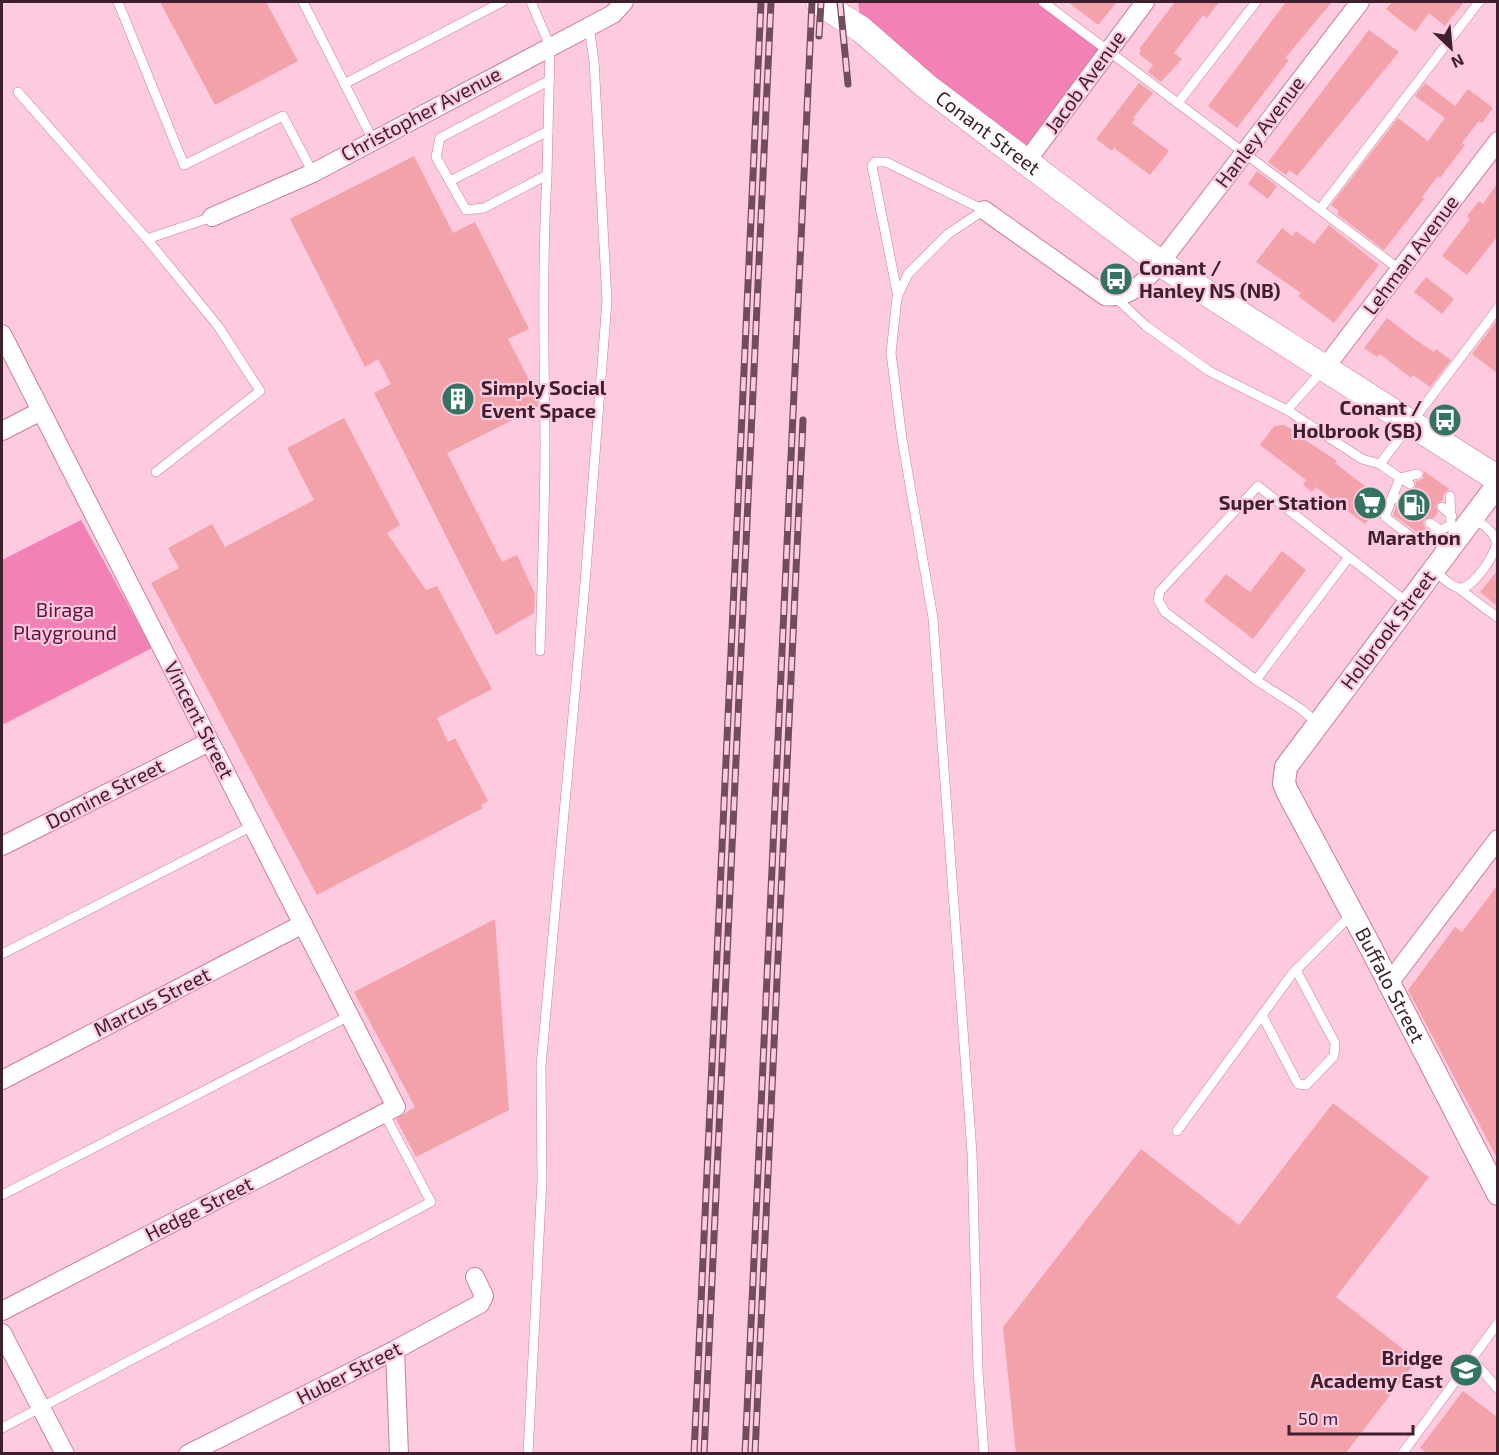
<svg xmlns="http://www.w3.org/2000/svg" width="1499" height="1455" viewBox="0 0 1499 1455" font-family="'Exo 2',sans-serif">
  <style>
    .green { fill: #f381b5 }
    .building { fill: #f4a2aa }
    .lines { fill: none; stroke-linecap: round; stroke-linejoin: round }
    .service-casing { stroke: #cb7d9e; stroke-width: 10 }
    .minor-casing { stroke: #cb7d9e; stroke-width: 20 }
    .tertiary-casing { stroke: #cb7d9e; stroke-width: 24 }
    .secondary-casing { stroke: #cb7d9e; stroke-width: 27 }
    .service { stroke: #fff; stroke-width: 9 }
    .minor { stroke: #fff; stroke-width: 18 }
    .tertiary { stroke: #fff; stroke-width: 22 }
    .secondary { stroke: #fff; stroke-width: 26 }
    .rail-casing { stroke: #714c5c; stroke-width: 7 }
    .rail { stroke: #fecadf; stroke-width: 4.5; stroke-dasharray: 14; stroke-linecap: butt }
    .labels { text-anchor: middle; stroke-width: 4.5; stroke-linejoin: round; paint-order: stroke }
    .street-label { font-size: 20px; fill: #3e1f2d; stroke: #fecadf }
    .poi-label { font-size: 20px; font-weight: bold; fill: #3e1f2d; stroke: #fecadf; text-anchor: end }
    .park-label { font-size: 20px; fill: #5f133b; stroke: #fecadf }
  </style>
  <rect width="100%" height="100%" fill="#fecadf"/>
  <g class="green">
    <path d="M858,2H1043L1107,50L1026,162L862,31Z"/>
    <path d="M81,520L152,648L2,725V560Z"/>
  </g>
  <g class="building">
    <path d="M160,2H266L298,61L215,105Z"/>
    <path d="M1068,2H1117L1098,25Z"/>
    <path d="M1175,2H1219L1207,18L1203,15L1174,53L1182,59L1161,82L1148,72L1153,65L1139,54L1141,51L1139,49Z"/>
    <path d="M1286,2H1332L1285,58L1289,60L1237,128L1208,106Z"/>
    <path d="M1392,2H1464L1445,26L1429,13L1415,32L1386,9Z"/>
    <path d="M1369,30L1399,52L1297,176L1289,170L1286,175L1268,162Z"/>
    <path d="M1139,83L1153,93L1133,118L1135,119L1132,123L1169,151L1150,175L1114,148L1112,151L1096,139Z"/>
    <path d="M1425,83L1455,106L1468,89L1493,108L1482,123L1479,121L1462,143L1465,145L1440,178L1438,176L1422,197L1424,199L1384,250L1337,214L1339,211L1331,205L1398,118L1428,141L1445,118L1415,96Z"/>
    <path d="M414,156L453,233L475,222L529,329L508,339L538,397V407L447,453L502,562L517,555L535,594L534,613L496,635L374,393L391,384L378,359L365,367L290,219Z"/>
    <path d="M1257,171L1277,186L1268,199L1248,184Z"/>
    <path d="M1497,184V237L1467,275L1442,256L1470,219L1467,216L1479,201L1483,204Z"/>
    <path d="M1329,225L1379,265L1334,323L1298,296L1301,293L1256,262L1282,228L1292,236L1296,231L1314,244Z"/>
    <path d="M1426,277L1454,299L1442,314L1414,292Z"/>
    <path d="M1387,318L1416,340L1434,352L1436,349L1451,360L1430,387L1413,375L1411,378L1380,354L1377,357L1364,348Z"/>
    <path d="M1497,320V373L1472,354Z"/>
    <path d="M344,418L400,525L387,533L426,590L437,586L492,689L437,718L448,742L455,738L488,801L481,805L483,808L317,895L151,583L179,568L168,548L212,524L225,547L314,500L287,448Z"/>
    <path d="M1284,425L1304,436L1302,438L1337,461L1335,463L1378,496L1379,506L1365,524L1316,487L1312,492L1303,485L1306,480L1260,445L1274,426Z"/>
    <path d="M1424,471L1449,489L1444,493L1443,500L1436,505L1438,513L1434,518L1425,519L1423,523L1426,529L1418,533L1393,515L1396,506L1404,504L1403,495L1406,490L1415,488L1416,481L1423,479Z"/>
    <path d="M1282,551L1306,570L1253,639L1204,601L1226,574L1250,592Z"/>
    <path d="M1497,571V606L1480,592Z"/>
    <path d="M1497,886V1158L1408,990L1455,927L1462,932Z"/>
    <path d="M495,919L509,1110L416,1157L396,1119L415,1107L354,992Z"/>
    <path d="M1333,1103L1429,1177L1336,1297L1417,1360L1345,1454H1016L1003,1327L1141,1149L1239,1225Z"/>
    <path d="M1463,1391L1497,1417V1454H1428L1420,1448Z"/>
  </g>
  <g class="lines">
    <g class="service-casing">
      <g id="service">
        <path d="M118,2L184,165L283,116L313,173"/>
        <path d="M303,2L373,140"/>
        <path d="M531,2L550,46L547,175L484,208L466,210L436,157L440,138L550,80"/>
        <path d="M1043,2L1399,269"/>
        <path d="M344,84L502,2"/>
        <path d="M18,92L147,239L212,217"/>
        <path d="M1178,103L1256,2"/>
        <path d="M450,181L548,131"/>
        <path d="M1320,209L1479,2"/>
        <path d="M984,210L948,234L908,274L897,297L891,353L902,439L933,618L972,1153L978,1371L984,1454"/>
        <path d="M147,239L218,326L260,391L156,472"/>
        <path d="M898,297L872,166L875,162H886L984,210"/>
        <path d="M1116,298L1146,326L1209,371L1287,410L1362,459L1380,464L1498,308"/>
        <path d="M1287,410L1322,371"/>
        <path d="M1380,464L1400,478L1418,474"/>
        <path d="M1393,495L1385,517L1417,541L1451,525L1450,496"/>
        <path d="M1399,500L1393,495L1400,478L1410,484"/>
        <path d="M1442,507L1452,516"/>
        <path d="M1430,523L1440,530"/>
        <path d="M1349,557L1258,486L1160,591L1158,600L1165,612L1256,680L1349,557L1408,603"/>
        <path d="M1434,570C1441,576 1453,589 1462,588C1473,587 1499,551 1496,541C1494,531 1480,523 1473,517"/>
        <path d="M1457,587L1498,618"/>
        <path d="M540,651C542,581 545,510 545,440C544,351 542,264 547,175"/>
        <path d="M1256,680L1301,709L1317,723"/>
        <path d="M2,954L252,826"/>
        <path d="M1262,1015L1298,1084L1306,1085L1334,1056L1335,1043L1296,970"/>
        <path d="M1177,1131L1292,974L1351,915"/>
        <path d="M2,1195L349,1016"/>
        <path d="M1471,1358L1498,1389"/>
        <path d="M2,1428L431,1202L384,1113"/>
        <path d="M528,1454L542,1179L541,1066L585,583L607,301L594,61L589,27"/>
        <path d="M1402,1454L1498,1323"/>
      </g>
    </g>
    <g class="minor-casing">
      <g id="minor">
        <path d="M1026,162L1145,2"/>
        <path d="M984,210L1105,296C1130,300 1145,281 1160,263L1360,2"/>
        <path d="M212,217L313,173L613,14L624,2"/>
        <path d="M2,334L396,1107L2,1311"/>
        <path d="M1324,369L1498,141"/>
        <path d="M2,431L41,411"/>
        <path d="M2,846L209,742"/>
        <path d="M1389,983L1498,839"/>
        <path d="M2,1080L303,924"/>
        <path d="M2,1333L65,1454"/>
        <path d="M395,1350L399,1454"/>
        <path d="M188,1454L395,1350L480,1304L484,1296L475,1277"/>
      </g>
    </g>
    <g class="tertiary-casing">
      <g id="tertiary">
        <path id="s1" d="M1498,484L1286,767L1284,783L1287,791L1372,950L1498,1194"/>
      </g>
    </g>
    <g class="secondary-casing">
      <g id="secondary">
        <path id="s2" d="M819,2L862,30L926,86L1160,263L1498,479"/>
      </g>
    </g>
    <use href="#service" class="service"/>
    <use href="#minor" class="minor"/>
    <use href="#tertiary" class="tertiary"/>
    <use href="#secondary" class="secondary"/>
    <g class="rail-casing">
      <g id="rail">
        <path d="M840,2L848,84"/>
        <path d="M819,36L821,2"/>
        <path d="M694,1454L761,2"/>
        <path d="M704,1454L771,2"/>
        <path d="M745,1454L812,2"/>
        <path d="M755,1454L803,420"/>
      </g>
    </g>
    <use href="#rail" class="rail"/>
  </g>
  <defs>
    <g id="bus-disc" transform="scale(1.725)"><circle r="9.5" fill="#337362" stroke="#fecadf"/><path d="M-5-6H5V4H4V6H2V4H-2V6H-4V4H-5ZM-3.5-4V0h7V-4ZM-3.5 1.2v1.5H-2V1.2ZM2 1.2v1.5H3.5V1.2Z" fill="#fff"/></g>
    <g id="building-disc" transform="scale(1.725)"><circle r="9.5" fill="#337362" stroke="#fecadf"/><path d="M-4-6H4V6H1V3H-1V6H-4ZM-2.5-4.3h1.7v1.8h-1.7ZM.8-4.3h1.7v1.8H.8ZM-2.5-1h1.7V.8h-1.7ZM.8-1h1.7V.8H.8Z" fill="#fff"/></g>
    <g id="supermarket-disc" transform="scale(1.725)"><circle r="9.5" fill="#337362" stroke="#fecadf"/><path d="M-6-5.5h2.5l.6 2H6L4.5 2H-2.5L-4.4-4H-6ZM-1.5 3.2a1.3 1.3 0 1 0 .1 0ZM3 3.2a1.3 1.3 0 1 0 .1 0Z" fill="#fff"/></g>
    <g id="fuel-disc" transform="scale(1.725)"><circle r="9.5" fill="#337362" stroke="#fecadf"/><path d="M-5.5-6h7V0h2V4h1.3V-2.5L3-4.5l.8-.8L6-3V5H2.5V1h-1V6h-7ZM-4.2-4.7v3.2H.2V-4.7Z" fill="#fff"/></g>
    <g id="school-disc" transform="scale(1.725)"><circle r="9.5" fill="#337362" stroke="#fecadf"/><path d="M0-5L7-2L0 1L-7-2ZM-4 1L0 2.5L4 1V4Q0 6-4 4Z" fill="#fff"/></g>
  </defs>
  <g fill-rule="evenodd">
    <use href="#bus-disc" x="1116" y="279"/>
    <use href="#building-disc" x="458" y="399"/>
    <use href="#bus-disc" x="1445" y="420"/>
    <use href="#supermarket-disc" x="1370" y="503"/>
    <use href="#fuel-disc" x="1414" y="505"/>
    <use href="#school-disc" x="1466" y="1370"/>
  </g>
  <g class="labels">
    <g class="street-label">
      <text transform="translate(1085 82) rotate(-54)" y="7">Jacob Avenue</text>
      <text transform="translate(421 114) rotate(-28)" y="7">Christopher Avenue</text>
      <text transform="translate(1260 132) rotate(-53)" y="7">Hanley Avenue</text>
      <text dy="7" stroke="none"><textPath href="#s2" startOffset="214">Conant Street</textPath></text>
      <text transform="translate(1411 255) rotate(-53)" y="7">Lehman Avenue</text>
      <text transform="translate(1388 630) rotate(-53)" y="7">Holbrook Street</text>
      <text transform="translate(199 720) rotate(63)" y="7">Vincent Street</text>
      <text transform="translate(105 794) rotate(-27)" y="7">Domine Street</text>
      <text dy="7" stroke="none"><textPath href="#s1" startOffset="598">Buffalo Street</textPath></text>
      <text transform="translate(152 1002) rotate(-27)" y="7">Marcus Street</text>
      <text transform="translate(199 1209) rotate(-27)" y="7">Hedge Street</text>
      <text transform="translate(349 1373) rotate(-27)" y="7">Huber Street</text>
    </g>
    <g class="poi-label">
      <text x="1139" y="275" text-anchor="start">Conant /<tspan x="1139" dy="23">Hanley NS (NB)</tspan></text>
      <text x="481" y="395" text-anchor="start">Simply Social<tspan x="481" dy="23">Event Space</tspan></text>
      <text x="1422" y="415">Conant /<tspan x="1422" dy="23">Holbrook (SB)</tspan></text>
      <text x="1347" y="510">Super Station</text>
      <text x="1414" y="545" text-anchor="middle">Marathon</text>
      <text x="1443" y="1365">Bridge<tspan x="1443" dy="23">Academy East</tspan></text>
    </g>
    <g class="park-label">
      <text x="65" y="617">Biraga<tspan x="65" dy="23">Playground</tspan></text>
    </g>
  </g>
  <rect width="1499" height="1455" fill="none" stroke="#3e1f2d" stroke-width="6"/>
  <g transform="translate(1451 48) rotate(154)" stroke="#fecadf" stroke-width="4.5" paint-order="stroke">
  <path d="M0-4.5L10 22L0 15L-10 22Z" fill="#3e1f2d"/>
  <text y="-9" font-size="16" font-weight="bold" text-anchor="middle" fill="#3e1f2d">N</text>
  </g>
  <path d="M1289 1425v9h124v-9" fill="none" stroke="#3e1f2d" stroke-width="3"/>
  <text x="1298" y="1425" font-size="18" fill="#3e1f2d" stroke="#fecadf" stroke-width="4.5" paint-order="stroke">50 m</text>
</svg>
